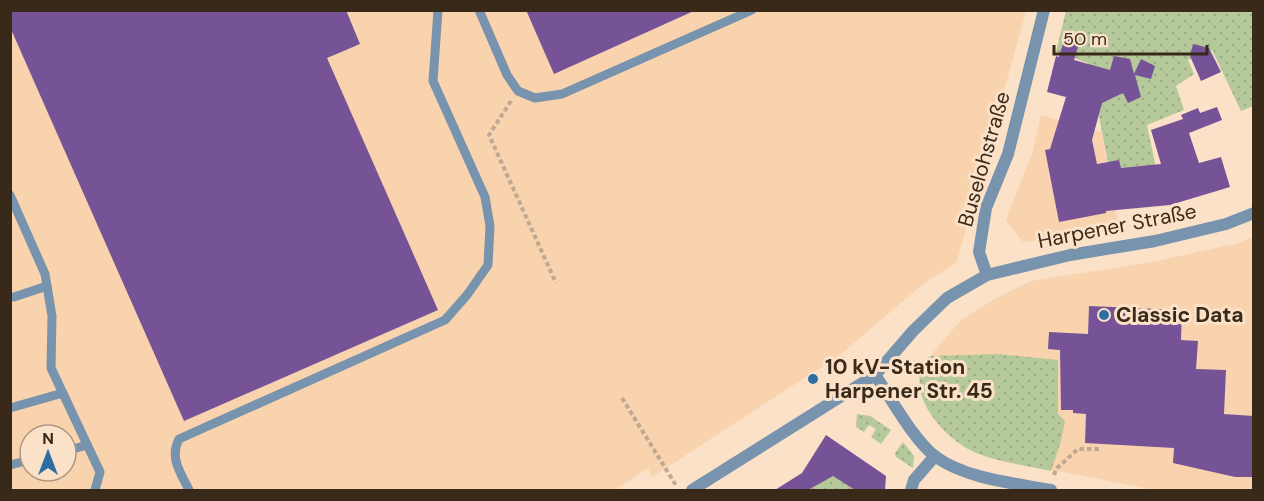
<svg xmlns="http://www.w3.org/2000/svg" width="1264" height="501" viewBox="0 0 1264 501" font-family="'DM Sans',sans-serif">
  <style>
    .built { fill: #f9d3ad; fill-rule: evenodd }
    .grass { fill: url(#grass-dots) }
    .building { fill: #765397 }
    .lines { fill: none; stroke-linecap: round; stroke-linejoin: round }
    .path { stroke: #bfa993; stroke-width: 4; stroke-dasharray: 4.5 3; stroke-linecap: butt }
    .service { stroke: #7893ad; stroke-width: 9 }
    .minor { stroke: #7893ad; stroke-width: 12 }
    .poi-dot { fill: #2d6ea4; stroke: #fae1c8; stroke-width: 2 }
    .labels { text-anchor: middle; stroke-width: 6; stroke-linejoin: round; paint-order: stroke }
    .street-label { font-size: 21px; fill: #392919; stroke: #fae1c8 }
    .poi-label { font-size: 21px; font-weight: bold; fill: #392919; stroke: #fae1c8; text-anchor: start }
  </style>
  <defs>
    <pattern id="grass-dots" width="8" height="8" patternUnits="userSpaceOnUse" patternTransform="scale(1.5)"><rect width="8" height="8" fill="#b5c99b"/><path d="M2 2h.1M6 6h.1" fill="none" stroke="#9cad85" stroke-width="1.8" stroke-linecap="round"/></pattern>
  </defs>
  <rect width="100%" height="100%" fill="#fae1c8"/>
  <g class="built">
    <path d="M10,11H1026L957,262L922,285L840,355L652,477L648,468L615,490H11ZM30,435H66V471H30Z"/>
    <path d="M1041,115L1102,132L1119,230L1023,242L1006,220L1032,154Z"/>
    <path d="M1253,237V490H1155L992,458L972,451L958,442L936,422L925,404L919,383V376L925,362L961,320L993,300L1031,281L1152,262L1239,243Z"/>
  </g>
  <g class="grass">
    <path d="M1066,11H1253V106L1241,111L1212,50L1188,60L1194,74L1176,86L1184,110L1147,125L1157,173L1111,178L1097,106L1078,101L1088,63L1056,52Z"/>
    <path d="M998,354L1058,360V414L1065,421L1061,441L1051,471C1025,465 997,462 974,452C942,437 900,390 930,356Z"/>
    <path d="M857,414L870,416L891,430L881,444L871,437L876,429L869,425L864,432L856,427Z"/>
    <path d="M903,442L914,456L913,468L896,457L895,453Z"/>
    <path d="M810,460L855,490H808L818,484Z"/>
  </g>
  <g class="building">
    <path d="M10,10H346L360,44L327,58L438,310L184,421L10,27Z"/>
    <path d="M526,10H696L554,74Z"/>
    <path d="M1065,37L1080,41L1074,60L1110,70L1114,56L1130,59L1134,74L1141,59L1155,66L1151,79L1135,75L1141,97L1128,103L1123,93L1102,103L1092,140L1097,164L1119,160L1121,168L1161,164L1151,130L1183,119L1181,115L1198,108L1200,113L1217,107L1222,120L1189,133L1199,163L1221,157L1230,187L1170,205L1106,211V213L1059,222L1045,150L1050,149L1066,97L1047,92L1056,56L1059,57Z"/>
    <path d="M1193,44L1209,48L1221,72L1201,81L1190,56Z"/>
    <path d="M1089,306L1182,310L1181,340L1198,341L1196,369L1226,370L1224,414L1254,416V477H1235L1173,463L1174,448L1085,443L1086,414L1073,413V410H1061L1060,350L1048,349L1049,332L1088,334Z"/>
    <path d="M826,435L886,476L885,490H855L833,476L808,490H775L802,473Z"/>
  </g>
  <g class="lines">
    <g class="path">
      <path d="M511,101L489,135L556,283"/>
      <path d="M622,398L677,487"/>
      <path d="M1054,475L1056,469L1078,449H1099"/>
    </g>
    <g class="service">
      <path d="M479,10L507,75L518,91L535,98L562,94L752,10"/>
      <path d="M10,195L45,274L52,316L51,368L100,472L95,490"/>
      <path d="M14,297L47,286"/>
      <path d="M10,408L63,393"/>
      <path d="M66,451L87,445"/>
      <path d="M10,465L30,460"/>
      <path d="M189,490C181,473 169,458 179,439L445,320L467,295L488,265L490,226L485,197L433,81L438,10"/>
    </g>
    <g class="minor">
      <path d="M987,275L979,252L986,208L1008,154L1044,10"/>
      <path d="M875,375C891,398 914,441 936,457C967,479 1014,483 1051,490"/>
      <path d="M692,490L875,375L913,331L947,298L987,275L1070,255L1155,241L1226,224L1254,213"/>
      <path d="M911,490L914,480L935,456"/>
    </g>
  </g>
  <g class="poi-dot">
    <circle cx="1104" cy="315" r="6"/>
    <circle cx="813" cy="379" r="6"/>
  </g>
  <g class="labels">
    <g class="street-label">
      <text transform="translate(984 159) rotate(-74)" y="7">Buselohstraße</text>
      <text transform="translate(1117 226) rotate(-11)" y="7">Harpener Straße</text>
    </g>
    <g class="poi-label">
      <text x="1116" y="322">Classic Data</text>
      <text x="825" y="374">10 kV-Station<tspan x="825" dy="24">Harpener Str. 45</tspan></text>
    </g>
  </g>
  <rect width="1264" height="501" fill="none" stroke="#392919" stroke-width="24"/>
  <g transform="translate(48 453)"><circle r="28" fill="#fae1c8" stroke="#ad9782" stroke-width="1.5"/>
  <path d="M0-4.5L10 22L0 15L-10 22Z" fill="#2d6ea4"/>
  <text y="-9" font-size="16" font-weight="bold" text-anchor="middle" fill="#392919">N</text>
  </g>
  <path d="M1054 45v9h153v-9" fill="none" stroke="#392919" stroke-width="3"/>
  <text x="1063" y="45" font-size="18" fill="#392919" stroke="#fae1c8" stroke-width="4.5" paint-order="stroke">50 m</text>
</svg>
